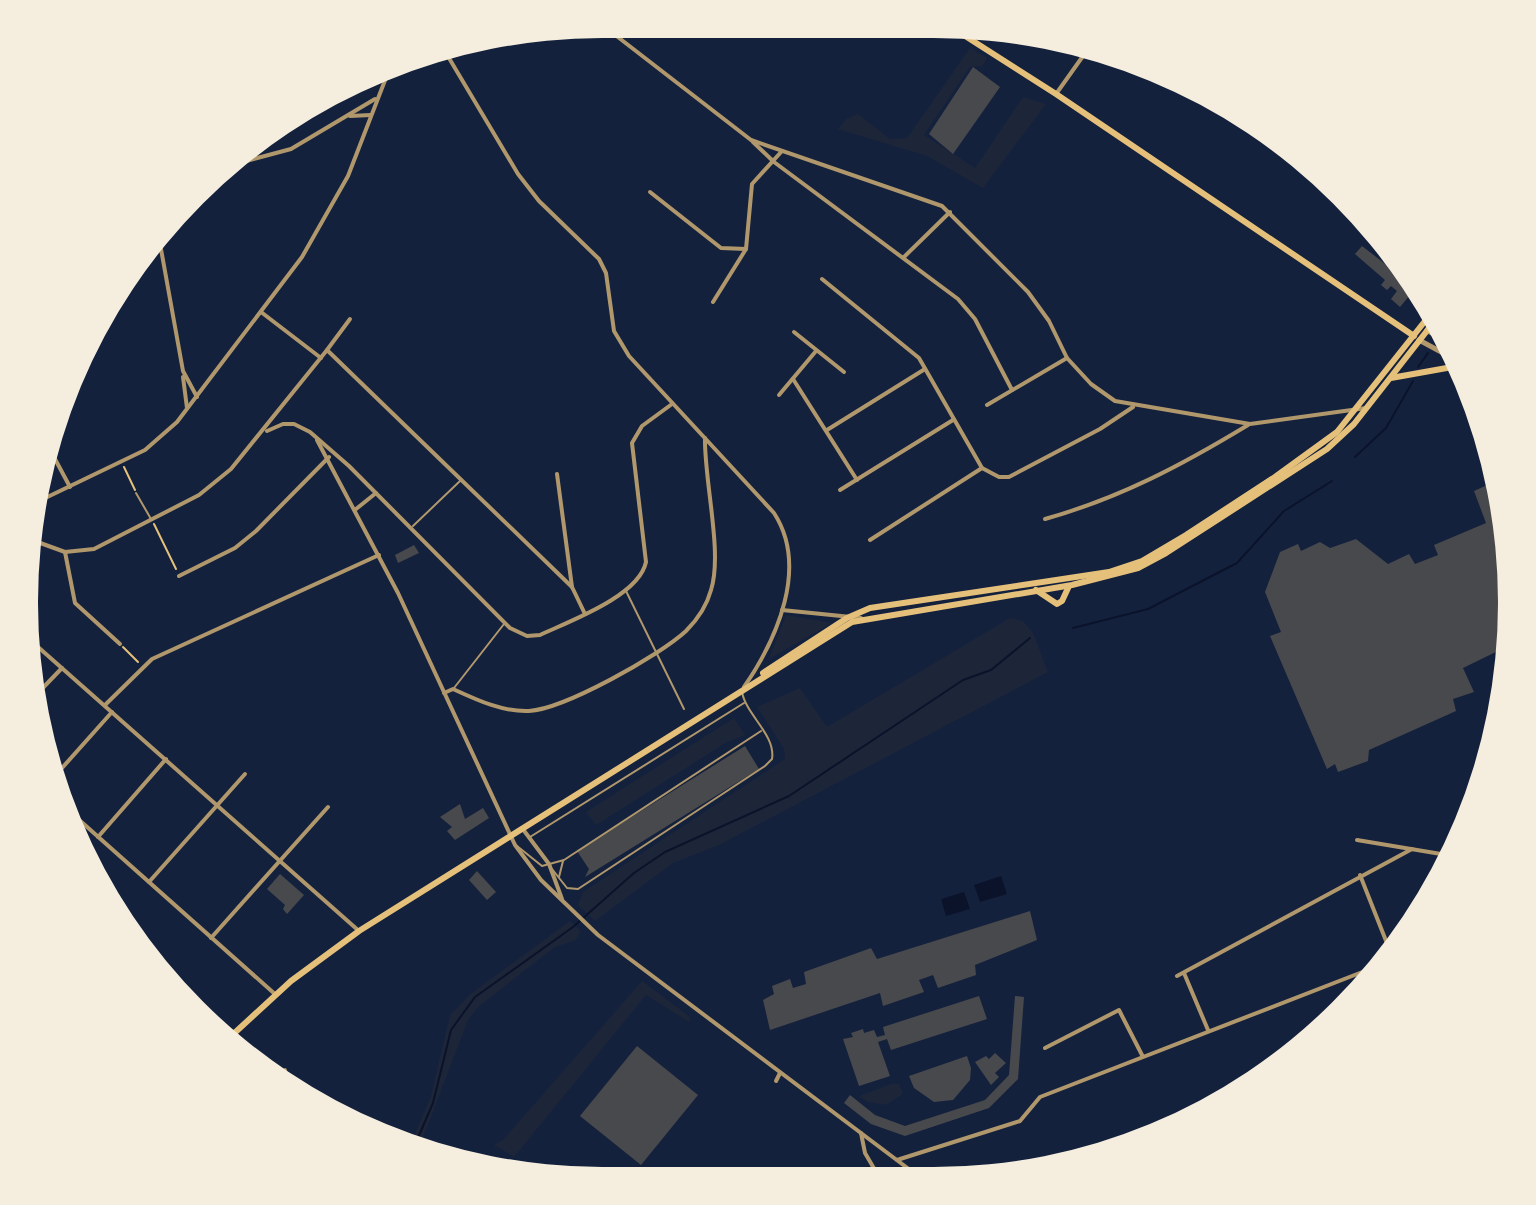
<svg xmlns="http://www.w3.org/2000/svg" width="1536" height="1205" viewBox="0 0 1536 1205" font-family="'Archivo Narrow',sans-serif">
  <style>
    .green { fill: #1d2539 }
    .water { fill: #0b132b }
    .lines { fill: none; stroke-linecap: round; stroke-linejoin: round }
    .stream { stroke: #0b132b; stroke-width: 2 }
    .building { fill: #48494c }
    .path { stroke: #e5c07b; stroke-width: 2 }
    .service { stroke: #b1986c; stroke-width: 2 }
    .minor { stroke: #b1986c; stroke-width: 4 }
    .tertiary { stroke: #b1986c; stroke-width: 5 }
    .secondary { stroke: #e5c07b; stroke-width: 6 }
  </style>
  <rect width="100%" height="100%" fill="#14213d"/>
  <g class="green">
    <path d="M970,48L987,58L982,66L970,67L924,135L975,168L1023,97L1046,104L983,188L927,156L838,129L846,119L858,114L890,139L907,138Z"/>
    <path d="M786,615L832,623L769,659Z"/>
    <path d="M1010,618L1023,621L1033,633L1048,672L719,845L673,863L595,921L578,905L583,892L785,759L784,749L757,707L800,688L827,727Z"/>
    <path d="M734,718L745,735L727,742L596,825L586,812Z"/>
    <path d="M570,921L581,931L576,940L555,947L478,1007L468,1020L419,1148L410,1146L431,1096L450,1015L472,993Z"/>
    <path d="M642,981L690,1017L689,1022L646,995L514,1157L494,1145L502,1141Z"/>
    <path d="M891,1084H899L903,1094L886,1105L868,1102L859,1096Z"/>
  </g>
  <g class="water">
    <path d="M1001,876L1007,894L980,902L974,885Z"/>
    <path d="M964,892L970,909L946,916L941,899Z"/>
  </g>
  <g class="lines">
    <g class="stream">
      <path d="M1418,367L1428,353"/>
      <path d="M1355,457L1386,428L1413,381"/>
      <path d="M1073,628L1148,609L1237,563L1284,511L1332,481"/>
      <path d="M414,1147L433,1103L451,1030L475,997L573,927L634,873L665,852L789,796L963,680L991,670L1030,638"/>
    </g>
  </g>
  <g class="building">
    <path d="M973,67L1000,87L953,154L929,134Z"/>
    <path d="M1362,246L1393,270L1396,267L1402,273L1399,277L1406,279L1415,289L1400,307L1391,299L1397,291L1391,286L1387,290L1381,285L1385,280L1355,254Z"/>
    <path d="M1496,481L1507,527L1509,651L1506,647L1463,668L1474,692L1453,699L1456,711L1369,750L1368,761L1338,772L1335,764L1327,769L1270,636L1281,632L1265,592L1280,552L1298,544L1301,551L1320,542L1330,548L1356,539L1388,564L1409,554L1415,564L1438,555L1434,545L1486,523L1474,491Z"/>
    <path d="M414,545L419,553L398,563L395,555Z"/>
    <path d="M745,746L759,769L585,877L589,869L577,851Z"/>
    <path d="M460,804L465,819L483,808L489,818L455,840L447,831L452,827L440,817Z"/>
    <path d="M477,871L496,892L487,900L469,880Z"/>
    <path d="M280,874L304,895L287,914L283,909L285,905L267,889Z"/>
    <path d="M1030,911L1037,940L975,965L976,975L938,988L933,975L919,980L924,992L883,1006L880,993L770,1030L763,1000L774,994L772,986L790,979L793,988L806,984L804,972L871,948L877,959Z"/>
    <path d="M979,996L987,1019L891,1050L887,1039L878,1042L890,1076L859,1086L843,1039L853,1037L851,1033L863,1029L864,1033L874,1030L877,1037L885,1035L883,1027Z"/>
    <path d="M1015,996L1024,997L1018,1079L989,1108L905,1136L871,1124L844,1103L850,1095L875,1115L905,1126L985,1100L1009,1075Z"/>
    <path d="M637,1046L698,1095L641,1165L580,1116Z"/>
    <path d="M995,1053L1006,1063L995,1073L999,1077L991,1085L975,1062L986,1056L989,1059Z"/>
    <path d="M967,1056L971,1068L970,1080L953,1100L934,1102L914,1088L909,1076Z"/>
  </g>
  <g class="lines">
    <g class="path">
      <path d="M124,467L135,490"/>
      <path d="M154,524L176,569"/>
      <path d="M123,647L138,662"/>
    </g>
    <g class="service">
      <path d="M136,493L151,519"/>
      <path d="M413,526L460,481"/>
      <path d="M626,591L684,709"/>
      <path d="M454,688L504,624"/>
      <path d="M530,837L744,703"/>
      <path d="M517,846L542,866L564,860L761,731"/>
      <path d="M552,869L567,888L578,889L765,766L772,759C776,735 746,715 742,692"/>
      <path d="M559,877L563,861"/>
    </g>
    <g class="minor">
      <path d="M601,24L751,140L942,206L1028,292L1049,321L1067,358L1091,384L1115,401L1250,424L1366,408"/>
      <path d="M443,48L518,174L539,201L599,259L606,273L614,331L629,356L774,513C809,567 777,639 744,687"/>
      <path d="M1056,94L1088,49"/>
      <path d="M350,116L371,115"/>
      <path d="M753,142L774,162L958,299L975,319L1012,390"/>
      <path d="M231,165L291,149L375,99"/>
      <path d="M650,192L721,248L746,249"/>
      <path d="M159,238L183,371L197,397"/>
      <path d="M904,257L950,212"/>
      <path d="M822,279L919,358L982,468L999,477H1009L1100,429L1133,407"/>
      <path d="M713,302L746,249L752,184L782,151"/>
      <path d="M261,312L321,358"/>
      <path d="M794,332L844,372"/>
      <path d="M327,350L350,319"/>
      <path d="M183,377L187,408"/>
      <path d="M793,379L857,480"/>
      <path d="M779,395L816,351"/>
      <path d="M987,405L1067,358"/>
      <path d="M827,430L925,369"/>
      <path d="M267,431L283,424H294L310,432L349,466L510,628L527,636L540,635C570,621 639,596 646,562L632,443L642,426L672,404"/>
      <path d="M317,440L398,593L515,845L541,880L598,935L922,1179"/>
      <path d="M47,444L70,487"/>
      <path d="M557,474L572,587L585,614"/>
      <path d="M840,490L953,420"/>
      <path d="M37,502L145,450L177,422L302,257L348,176L389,70"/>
      <path d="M356,509L376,493"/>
      <path d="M1045,519C1120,498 1182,465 1248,425"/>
      <path d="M32,540L65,552L94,549L199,495L231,469L327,350L572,587"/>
      <path d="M870,540L982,468"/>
      <path d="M65,552L75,603L120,644"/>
      <path d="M179,576L235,548L256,531L329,457"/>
      <path d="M782,610L861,618"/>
      <path d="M29,639L359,931"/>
      <path d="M444,693L453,689C477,700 502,712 529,711C564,709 659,656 686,631C697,620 707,605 711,590C723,553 704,480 705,438"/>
      <path d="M36,695L62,668"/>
      <path d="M105,705L152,659L379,555"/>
      <path d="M54,777L112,712"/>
      <path d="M68,810L276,995"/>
      <path d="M522,828L549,864L562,899"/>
      <path d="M98,837L166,759"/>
      <path d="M1357,840L1453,856"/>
      <path d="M1360,875L1392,956"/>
      <path d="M149,882L245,774"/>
      <path d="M211,938L328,807"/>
      <path d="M1184,973L1208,1030"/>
      <path d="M1177,976L1412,849"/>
      <path d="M1045,1048L1119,1010L1142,1055"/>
      <path d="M275,1078L285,1070"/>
      <path d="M776,1081L780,1073"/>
      <path d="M331,1110L333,1109"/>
      <path d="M861,1133L865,1153L879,1177"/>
      <path d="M897,1160L1020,1121L1040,1097L1383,964"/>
    </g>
    <g class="tertiary">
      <path d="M1427,330L1448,343"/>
      <path d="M1419,340L1456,360"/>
    </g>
    <g class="secondary">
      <path d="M948,25L1056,94L1414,336"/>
      <path d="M1276,139L1324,179"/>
      <path d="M1391,378L1458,366"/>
      <path d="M1036,590L1057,604L1062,601L1069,586"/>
      <path d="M763,673L847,618L870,608L1109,572L1142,561L1186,535L1275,477L1337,432L1433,311"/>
      <path d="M229,1038L291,981L359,931L852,622L1072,585L1138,568L1166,553L1327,449L1354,424L1437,318"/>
    </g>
  </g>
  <path d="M0 0H1536V1205H0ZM602 38H934A564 564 0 0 1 1498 602V603A564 564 0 0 1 934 1167H602A564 564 0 0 1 38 603V602A564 564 0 0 1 602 38Z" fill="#f5edde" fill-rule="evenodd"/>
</svg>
